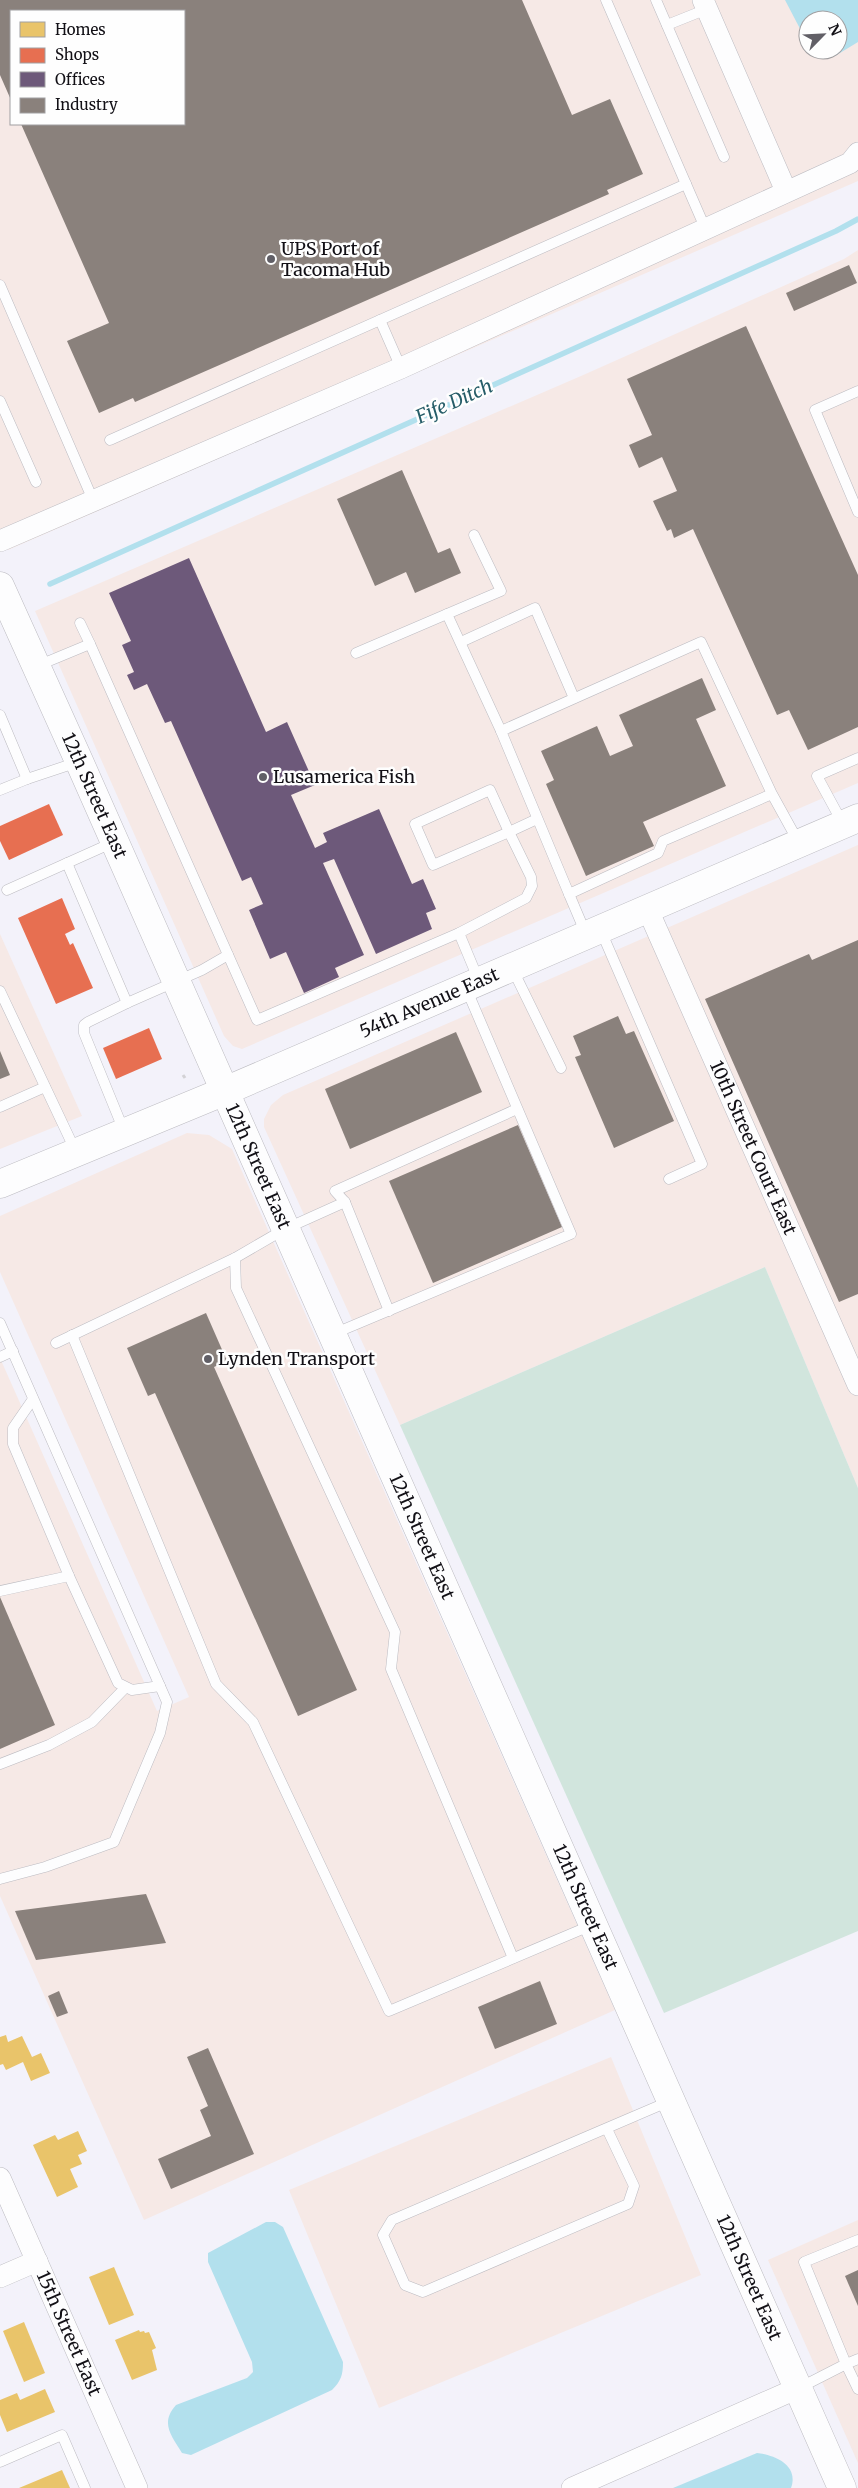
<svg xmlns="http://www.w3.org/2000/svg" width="858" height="2488" viewBox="0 0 858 2488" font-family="Merriweather,serif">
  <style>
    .industrial { fill: #f6e9e6; fill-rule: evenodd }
    .green { fill: #d1e5dd }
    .water { fill: #b2e0ed }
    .homes { fill: #e9c46a }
    .shops { fill: #e76f51 }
    .offices { fill: #6d597a }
    .industry { fill: #8a817c }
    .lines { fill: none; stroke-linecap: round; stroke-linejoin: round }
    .stream { stroke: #b2e0ed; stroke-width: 5.5 }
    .lane-casing { stroke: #bcbbc1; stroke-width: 11 }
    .street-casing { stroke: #bcbbc1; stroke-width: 22 }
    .secondary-casing { stroke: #bcbbc1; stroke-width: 29 }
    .path { stroke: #d3d2d5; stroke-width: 3; stroke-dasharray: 4 2.5; stroke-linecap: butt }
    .lane { stroke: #fdfdfe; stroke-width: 10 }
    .street { stroke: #fdfdfe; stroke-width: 21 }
    .secondary { stroke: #fdfdfe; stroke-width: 28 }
    .poi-dot { fill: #615f66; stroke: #fefefe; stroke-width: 2 }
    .labels { text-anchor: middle; stroke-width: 5; stroke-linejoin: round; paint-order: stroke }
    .poi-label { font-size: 18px; fill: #121016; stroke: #fefefe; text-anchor: start }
    .street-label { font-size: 18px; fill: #121016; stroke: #fefefe }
    .water-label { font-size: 19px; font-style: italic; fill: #265d68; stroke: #fefefe }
  </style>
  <rect width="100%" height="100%" fill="#f3f2fa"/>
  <g class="industrial">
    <path d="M0,0H858V181L8,550L0,531ZM11,11H184V124H11ZM808,20H838V50H808Z"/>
    <path d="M858,250V783L242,1049L233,1046L224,1036L35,611L581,376L844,259Z"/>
    <path d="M858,845V1488L765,1267L400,1425L264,1127V1119L271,1105L283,1095Z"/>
    <path d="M0,934L82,1116L0,1149Z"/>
    <path d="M187,1133L209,1135L232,1149L615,2010L144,2220L0,1896V1358L157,1711L189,1697L0,1272V1216Z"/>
    <path d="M611,2057L701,2275L379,2408L289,2190Z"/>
    <path d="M858,2220V2463L768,2260Z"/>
  </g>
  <path class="green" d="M765,1267L858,1488V1931L664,2013L400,1425Z"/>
  <g class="water">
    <path d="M785,0H858V42L835,56L822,57L814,50H838V20H808V44Z"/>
    <path d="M266,2222H275L283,2227L343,2362C343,2375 341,2381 332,2390L191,2455L182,2453C171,2435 160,2423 176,2405L247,2378L253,2372L252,2362L208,2262V2253Z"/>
    <path d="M757,2453C776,2455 799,2466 791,2488H673Z"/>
  </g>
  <g class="homes">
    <path d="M6,2035L8,2042L22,2036L32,2057L41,2053L50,2073L31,2081L23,2062L6,2070L3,2064L0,2065V2037Z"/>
    <path d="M78,2131L87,2151L78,2155L82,2164L70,2169L78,2187L57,2197L33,2145L55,2135L58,2140Z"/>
    <path d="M114,2267L134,2315L109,2325L89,2277Z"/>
    <path d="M24,2322L45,2373L24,2382L3,2331Z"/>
    <path d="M139,2330L140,2332L144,2331L145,2333L149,2332L156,2348L152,2350L157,2370L132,2380L115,2340Z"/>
    <path d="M45,2389L55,2412L7,2432L0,2415V2400L17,2393L20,2400Z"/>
    <path d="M62,2470L70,2488H19Z"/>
  </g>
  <g class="shops">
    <path d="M49,804L63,835L9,860L0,841V826Z"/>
    <path d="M62,898L75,929L65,934L70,945L73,943L93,988L56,1004L18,918Z"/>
    <path d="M149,1028L162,1059L116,1079L103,1048Z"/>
  </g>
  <path class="offices" d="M189,558L266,732L287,722L315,785L291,795L315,848L327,842L323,833L379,809L412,884L423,879L436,909L426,913L432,929L376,954L334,859L323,863L364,955L335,968L339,977L304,993L286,952L270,959L249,910L263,904L251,877L242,881L171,721L165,723L147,684L134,690L127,675L134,672L122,645L131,641L109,593Z"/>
  <g class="industry">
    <path d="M0,0H522L572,115L610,99L643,174L607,190L609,194L135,402L133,398L99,413L67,341L109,323L21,124H184V11H11V100L0,75Z"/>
    <path d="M849,265L857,283L794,311L786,293Z"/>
    <path d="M746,326L858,575V727L808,750L789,710L777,715L693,529L674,538L671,529L667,531L653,501L677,491L662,457L639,468L629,445L652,435L627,379Z"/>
    <path d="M402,470L438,553L450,548L461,573L415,593L406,572L375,586L337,499Z"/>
    <path d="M702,678L716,710L696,719L726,786L643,822L654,846L586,876L546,784L554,780L541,751L597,726L610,756L633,746L619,715Z"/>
    <path d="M858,940V1294L839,1302L705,999L809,954L812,960Z"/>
    <path d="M618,1016L626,1034L634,1031L674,1121L614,1148L575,1057L581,1055L573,1036Z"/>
    <path d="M456,1032L482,1092L350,1149L325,1089Z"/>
    <path d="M0,1051L10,1075L0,1079Z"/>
    <path d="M518,1125L562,1227L433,1283L389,1181Z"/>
    <path d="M206,1313L227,1361L214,1367L357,1690L298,1716L155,1393L148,1396L127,1348Z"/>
    <path d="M0,1597L55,1725L0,1749Z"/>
    <path d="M146,1894L166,1943L36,1960L15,1911Z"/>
    <path d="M540,1981L557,2024L495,2049L478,2007Z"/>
    <path d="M59,1991L68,2013L57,2017L48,1996Z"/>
    <path d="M208,2048L254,2154L171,2189L158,2159L211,2136L200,2110L208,2106L187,2057Z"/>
    <path d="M858,2270V2306L845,2276Z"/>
  </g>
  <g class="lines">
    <path class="stream" d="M50,584L836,231L858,219"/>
    <g class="lane-casing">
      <g id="lane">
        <path d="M606,0L706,230"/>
        <path d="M656,0L724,157"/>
        <path d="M667,25L707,9"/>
        <path d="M0,285L93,500"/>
        <path d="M380,320L401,368"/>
        <path d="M858,391L815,410L858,512"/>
        <path d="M0,401L36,482"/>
        <path d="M110,440L686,184"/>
        <path d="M474,535L501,591L447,614L501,731"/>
        <path d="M80,623L90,644"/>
        <path d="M461,642L535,608L574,698"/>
        <path d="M356,653L447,614"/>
        <path d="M37,666L90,644L257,1020L459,933L526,898L532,886L531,877L509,832L537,819"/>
        <path d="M0,715L27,779L78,762"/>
        <path d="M0,790L27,779"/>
        <path d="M490,790L509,832L433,865L415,824Z"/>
        <path d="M772,794L701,642L501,731L569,894L658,853L663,841L772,794L799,843"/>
        <path d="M843,824L817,776L858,758"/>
        <path d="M67,863L127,1003L202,970L228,955"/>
        <path d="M7,890L114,842"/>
        <path d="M569,894L586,934"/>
        <path d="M601,931L702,1164L669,1179"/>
        <path d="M459,933L479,981"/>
        <path d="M512,968L561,1068"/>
        <path d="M0,991L76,1152"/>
        <path d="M0,1107L45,1087"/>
        <path d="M124,1131L84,1033V1025L88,1022L127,1003"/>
        <path d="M235,1258L236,1288L395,1632L391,1669L513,1958"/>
        <path d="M389,1311L345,1202L335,1191L517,1109"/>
        <path d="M0,1323L167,1702L160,1733L114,1842L45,1867L0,1879"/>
        <path d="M333,1334L571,1234L466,988"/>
        <path d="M72,1335L216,1684L253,1722L389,2011L592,1925"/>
        <path d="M56,1343L235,1258L285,1229L345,1202"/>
        <path d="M0,1357L13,1351"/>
        <path d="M33,1399L13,1428V1444L69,1576L118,1683L132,1690L160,1686"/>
        <path d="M0,1591L69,1576"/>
        <path d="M0,1764L49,1745L92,1722L125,1688"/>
        <path d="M607,2129L634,2186L628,2204L423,2292L405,2285L383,2235L392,2220L670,2101"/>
        <path d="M858,2359L846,2364L858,2389"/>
        <path d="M799,2388L846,2364L804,2262L858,2240"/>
        <path d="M0,2462L62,2435L85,2488"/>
      </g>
    </g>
    <g class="street-casing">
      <g id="street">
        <path d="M703,0L786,191"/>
        <path d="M0,541L401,368L850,163L858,153"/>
        <path id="s1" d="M648,910L858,1385"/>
        <path id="s2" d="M0,2178L137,2488"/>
        <path d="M0,2277L37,2261"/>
        <path d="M572,2488L798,2388"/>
      </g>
    </g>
    <g class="secondary-casing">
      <g id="secondary">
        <path id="s3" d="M0,586L79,761L842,2488"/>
        <path id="s4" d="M0,1184L225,1091L858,818"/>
      </g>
    </g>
    <path class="path" d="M183,1075L185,1078"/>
    <use href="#lane" class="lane"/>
    <use href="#street" class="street"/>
    <use href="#secondary" class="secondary"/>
  </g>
  <g class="poi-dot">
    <circle cx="271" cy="259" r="5"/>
    <circle cx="263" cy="777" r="5"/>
    <circle cx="208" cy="1359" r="5"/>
  </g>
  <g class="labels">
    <g class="poi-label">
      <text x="281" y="255">UPS Port of<tspan x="281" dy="21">Tacoma Hub</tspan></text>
      <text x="273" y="783">Lusamerica Fish</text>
      <text x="218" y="1365">Lynden Transport</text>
    </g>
    <g class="street-label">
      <text dy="6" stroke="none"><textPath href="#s3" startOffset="230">12th Street East</textPath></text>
      <text dy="6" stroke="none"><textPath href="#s4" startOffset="466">54th Avenue East</textPath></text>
      <text dy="6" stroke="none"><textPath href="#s1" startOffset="260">10th Street Court East</textPath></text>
      <text dy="6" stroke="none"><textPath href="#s3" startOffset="635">12th Street East</textPath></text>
      <text dy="6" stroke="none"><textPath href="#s3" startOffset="1040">12th Street East</textPath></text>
      <text dy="6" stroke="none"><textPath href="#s3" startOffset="1445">12th Street East</textPath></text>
      <text dy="6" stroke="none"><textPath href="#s3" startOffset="1850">12th Street East</textPath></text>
      <text dy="6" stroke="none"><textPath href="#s2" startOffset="170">15th Street East</textPath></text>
    </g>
    <g class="water-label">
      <text transform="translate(454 401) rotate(-24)" y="7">Fife Ditch</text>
    </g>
  </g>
  <rect x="10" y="10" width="175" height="115" fill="#fefefe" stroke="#a09fa1"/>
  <rect x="20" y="22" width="25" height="15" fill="#e9c46a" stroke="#a09fa1"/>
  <text x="55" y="35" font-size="15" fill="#121016">Homes</text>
  <rect x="20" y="48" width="25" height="15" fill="#e76f51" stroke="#a09fa1"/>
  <text x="55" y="60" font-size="15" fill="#121016">Shops</text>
  <rect x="20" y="72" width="25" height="15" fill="#6d597a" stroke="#a09fa1"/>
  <text x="55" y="85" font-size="15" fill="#121016">Offices</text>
  <rect x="20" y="98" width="25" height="15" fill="#8a817c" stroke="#a09fa1"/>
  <text x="55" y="110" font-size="15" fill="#121016">Industry</text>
  <g transform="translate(823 35) rotate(66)"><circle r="24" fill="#fefefe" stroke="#a09fa1"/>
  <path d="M0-4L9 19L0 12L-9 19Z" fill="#615f66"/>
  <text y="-8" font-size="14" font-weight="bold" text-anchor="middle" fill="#121016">N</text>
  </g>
</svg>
